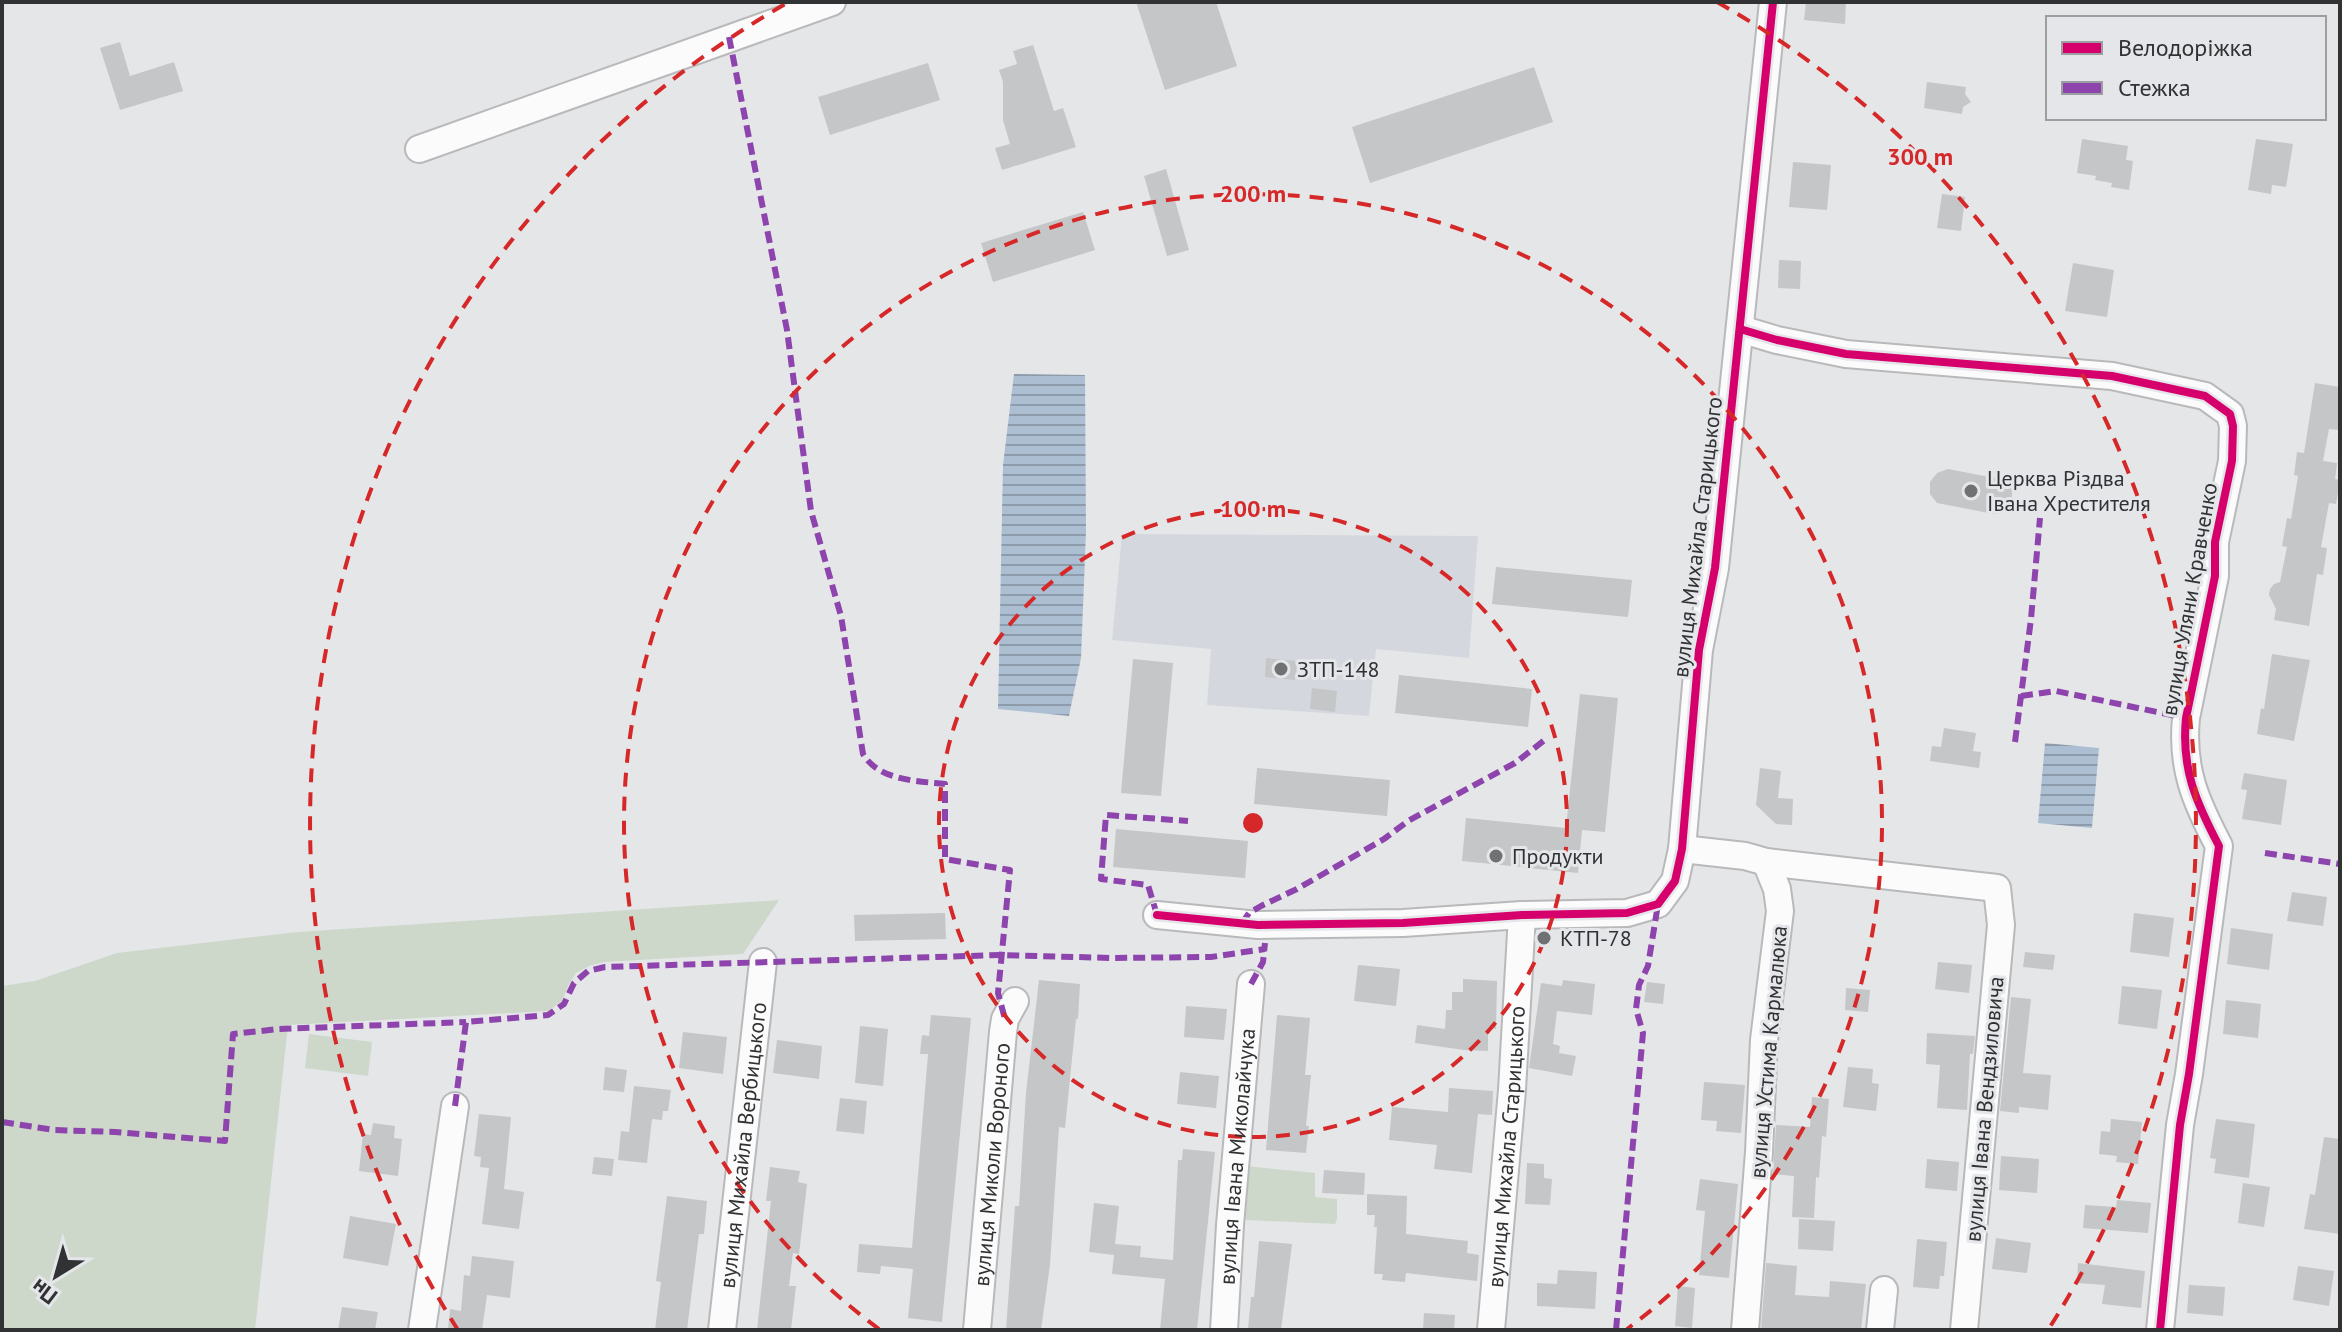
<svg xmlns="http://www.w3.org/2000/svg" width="2342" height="1332" viewBox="0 0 2342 1332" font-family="'PT Sans',sans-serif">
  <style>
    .built { fill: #d4d8de }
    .green { fill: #cdd8cb }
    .water { fill: url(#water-rules) }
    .building { fill: #c5c6c7 }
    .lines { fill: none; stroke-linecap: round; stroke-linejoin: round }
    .minor-casing { stroke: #b9b9bb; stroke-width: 30 }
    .minor { stroke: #fbfbfc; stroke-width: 26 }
    .quiet { stroke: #8e44ad; stroke-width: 6; stroke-dasharray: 12 6; stroke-linecap: butt }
    .cycleway-casing { stroke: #e4e6e9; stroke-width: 13 }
    .cycleway { stroke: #d6006c; stroke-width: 8 }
    .ring { fill: none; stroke: #d62828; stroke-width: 4; stroke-dasharray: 14 10 }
    .poi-dot { fill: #707172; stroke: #e4e6e9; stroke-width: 3 }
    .labels { text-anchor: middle; stroke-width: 6; stroke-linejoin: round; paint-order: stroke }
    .poi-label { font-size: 22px; fill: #313233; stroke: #e4e6e9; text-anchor: start }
    .street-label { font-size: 22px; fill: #313233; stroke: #e4e6e9 }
    .centre { fill: #d62828; stroke: #e4e6e9; stroke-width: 4 }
    .ring-label { font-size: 24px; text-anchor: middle; font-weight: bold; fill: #d62828; stroke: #e4e6e9; stroke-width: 6; stroke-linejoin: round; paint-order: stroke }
  </style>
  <defs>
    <pattern id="water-rules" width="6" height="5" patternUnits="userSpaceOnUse" patternTransform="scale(2)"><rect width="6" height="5" fill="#acbed1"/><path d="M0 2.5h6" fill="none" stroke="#8d9baa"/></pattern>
  </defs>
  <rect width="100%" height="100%" fill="#e5e6e8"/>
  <path class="built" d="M1122,534L1478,536L1469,658L1376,649L1369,716L1207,705L1211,649L1112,640Z"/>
  <g class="green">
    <path d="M779,900L743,954L604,962L589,966L576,973L569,984L562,1001L548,1011L288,1025L255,1330H2V986L35,981L117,953L298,932Z"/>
    <path d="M309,1034L372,1042L368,1076L305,1068Z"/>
    <path d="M1246,1166L1315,1173V1197L1337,1199V1219L1335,1224L1247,1220L1241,1214Z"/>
  </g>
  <g class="water">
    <path d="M1014,374L1085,375L1086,531L1081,658L1069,716L998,709L1003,465Z"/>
    <path d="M2045,743L2099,748L2092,828L2038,823Z"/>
  </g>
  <g class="building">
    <path d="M1136,2H1216L1237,66L1165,90Z"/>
    <path d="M1806,2H1846L1845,24L1804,20Z"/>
    <path d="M120,42L130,76L174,62L183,91L120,110L100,48Z"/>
    <path d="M1033,45L1054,111L1063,108L1076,147L1002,170L995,148L1010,144L1003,120V82L999,70L1017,64L1013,51Z"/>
    <path d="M928,63L940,100L830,135L818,97Z"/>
    <path d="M1534,67L1553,122L1370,183L1352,127Z"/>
    <path d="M1927,82L1966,87L1965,94L1971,102L1963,107L1962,114L1924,108Z"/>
    <path d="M2082,139L2128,146L2126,160L2133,161L2129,190L2111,187L2112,183L2095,180L2096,176L2077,173Z"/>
    <path d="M2256,139L2293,144L2286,187L2272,185L2271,194L2248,190Z"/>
    <path d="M1793,162L1831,165L1827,210L1789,207Z"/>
    <path d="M1166,169L1189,250L1167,256L1144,176Z"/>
    <path d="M1942,194L1965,197L1961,231L1937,228Z"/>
    <path d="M1083,212L1095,250L993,282L981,243Z"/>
    <path d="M1779,260L1801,261L1800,289L1778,288Z"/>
    <path d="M2073,263L2114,270L2107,317L2065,311Z"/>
    <path d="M2315,383L2340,387V430L2329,429L2323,461L2337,463L2335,479L2340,480L2336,504L2329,503L2321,547L2327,548L2323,575L2317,574L2309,626L2274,620L2276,609L2269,595L2270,589L2274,584L2280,582L2287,547L2282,546L2287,518L2291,519L2298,476L2294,475L2297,452L2304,453Z"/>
    <path d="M1948,469L2005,480L2012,489V500L2009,506L2000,513L1994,514L1937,503L1930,494V482L1937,473Z"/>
    <path d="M1496,567L1632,580L1628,617L1492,604Z"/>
    <path d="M2272,654L2310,660L2294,741L2257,734L2261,708L2264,709Z"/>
    <path d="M1266,658L1297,661L1295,680L1265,677Z"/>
    <path d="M1133,659L1173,663L1161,796L1121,793Z"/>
    <path d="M1399,675L1532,689L1528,727L1395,713Z"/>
    <path d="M1312,688L1337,691L1335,712L1310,709Z"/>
    <path d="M1580,694L1618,698L1605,832L1582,830L1578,873L1462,861L1466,818L1566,828Z"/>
    <path d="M1944,728L1976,733L1973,751L1981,752L1979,768L1930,761L1932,746L1941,747Z"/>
    <path d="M1257,768L1390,780L1387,816L1254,804Z"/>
    <path d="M1760,768L1781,771L1778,798L1793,799L1792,825L1776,824L1756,805Z"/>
    <path d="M2244,773L2287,780L2281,825L2242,819L2247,790L2241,789Z"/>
    <path d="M1116,829L1248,841L1245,878L1113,867Z"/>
    <path d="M2292,892L2327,897L2323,926L2287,921Z"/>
    <path d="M945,913L946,939L855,941L854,915Z"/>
    <path d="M2134,913L2174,918L2169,957L2130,952Z"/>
    <path d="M2231,928L2273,934L2269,970L2227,964Z"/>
    <path d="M2025,952L2055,955L2053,970L2023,967Z"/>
    <path d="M1938,962L1972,965L1969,993L1935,989Z"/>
    <path d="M1358,965L1400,969L1396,1006L1354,1001Z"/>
    <path d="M1463,979L1497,981L1496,1029L1488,1028V1051L1464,1050L1415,1043L1417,1025L1445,1029L1446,1010H1452V992H1463Z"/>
    <path d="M1039,980L1080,984L1078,1019H1076L1065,1128L1059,1127L1050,1265L1041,1330H1006L1015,1206H1019L1026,1093Z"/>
    <path d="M1563,980L1595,984L1592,1015L1557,1011L1553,1044L1560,1046L1559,1053L1576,1056L1572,1076L1529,1068L1541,983L1562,986Z"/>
    <path d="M1647,982L1665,984L1663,1004L1644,1002Z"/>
    <path d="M2122,986L2162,990L2157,1029L2118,1024Z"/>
    <path d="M1846,988L1870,990L1868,1012L1845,1010Z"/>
    <path d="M2011,997L2031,999L2023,1073L2051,1075L2048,1110L2019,1107V1113L2000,1111Z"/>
    <path d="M2226,1000L2261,1004L2258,1038L2223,1034Z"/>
    <path d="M1186,1006L1227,1009L1224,1040L1184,1037Z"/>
    <path d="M931,1015L971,1018L942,1322L908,1318L913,1269L881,1266L880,1274L857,1272L859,1244L912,1248L928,1054H920L922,1035L929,1036Z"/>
    <path d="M1277,1015L1310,1018L1305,1075H1311L1306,1126H1309L1306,1153L1266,1150Z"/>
    <path d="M860,1026L888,1029L883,1086L855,1083Z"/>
    <path d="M683,1032L727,1037L723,1074L679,1068Z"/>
    <path d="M1927,1033L1975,1036L1973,1054H1970L1967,1110L1937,1108L1940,1065L1926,1064Z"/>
    <path d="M777,1040L822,1046L819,1079L773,1073Z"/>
    <path d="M605,1067L627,1070L624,1092L603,1090Z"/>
    <path d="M1848,1067L1873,1069L1872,1083L1879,1084L1876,1111L1843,1107Z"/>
    <path d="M1180,1072L1219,1076L1216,1108L1177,1104Z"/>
    <path d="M1704,1082L1745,1085L1741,1133L1716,1131L1717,1121L1701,1120Z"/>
    <path d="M634,1086L671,1090L668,1111H663L662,1120L652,1119L647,1163L618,1160L621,1131L629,1132Z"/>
    <path d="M1449,1088L1493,1091L1492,1115L1478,1114L1472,1173L1434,1169L1437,1145L1389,1140L1392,1107L1448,1112Z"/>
    <path d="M1812,1097L1829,1099L1826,1137L1822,1136L1819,1178L1816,1177L1814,1218L1792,1217L1794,1176L1773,1174L1776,1125L1810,1127Z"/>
    <path d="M840,1098L867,1101L864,1134L836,1131Z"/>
    <path d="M479,1114L511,1117L504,1189L524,1192L519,1229L482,1224L489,1168L480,1167L481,1157L474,1156Z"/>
    <path d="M2111,1119L2142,1122L2138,1164L2116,1162L2117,1156L2099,1154L2101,1131L2110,1132Z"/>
    <path d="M2216,1119L2255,1124L2249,1178L2214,1173L2216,1159L2210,1158Z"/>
    <path d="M373,1123L395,1126L394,1138L402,1139L398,1176L359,1171L363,1134L371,1135Z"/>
    <path d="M2324,1137L2340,1139V1234L2304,1229L2310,1194L2315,1195Z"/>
    <path d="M1183,1149L1215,1152L1197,1330H1160L1165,1279L1112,1274L1114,1255L1089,1252L1094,1203L1119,1206L1115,1244L1141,1246L1140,1257L1173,1260L1178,1160H1182Z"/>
    <path d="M2001,1156L2039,1159L2037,1193L1999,1190Z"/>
    <path d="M594,1157L614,1159L612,1176L592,1174Z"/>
    <path d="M1927,1159L1959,1162L1957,1191L1925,1188Z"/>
    <path d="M1527,1163L1544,1164V1178L1552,1179L1550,1205L1525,1204Z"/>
    <path d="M770,1167L800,1171L798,1182L807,1184L799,1254L793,1253L789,1286H796L791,1330H757L771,1201H766Z"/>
    <path d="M1324,1170L1365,1173L1364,1195L1322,1193Z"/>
    <path d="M1700,1179L1738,1184L1729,1278L1699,1275L1705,1211L1696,1210Z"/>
    <path d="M2243,1183L2270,1187L2264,1227L2238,1223Z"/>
    <path d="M1367,1194L1407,1196L1406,1234L1468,1241L1467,1253L1479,1255L1477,1281L1406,1273L1405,1282L1382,1280L1383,1274H1374L1377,1227H1374L1375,1215H1367Z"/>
    <path d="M667,1196L707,1201L704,1234H699L687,1330H655L661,1282L656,1281Z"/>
    <path d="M2117,1200L2151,1203L2148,1233L2083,1228L2085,1205L2116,1207Z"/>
    <path d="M350,1216L396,1224L388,1266L343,1258Z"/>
    <path d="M1799,1219L1835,1221L1833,1251L1798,1249Z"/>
    <path d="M1996,1238L2031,1243L2027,1273L1992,1269Z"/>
    <path d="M1917,1239L1947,1242L1944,1276H1940L1939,1289L1913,1287Z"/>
    <path d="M1259,1241L1292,1244L1281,1330L1248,1329L1251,1297H1254Z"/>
    <path d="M472,1256L514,1261L510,1298L487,1295L482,1330H448L450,1309L461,1311L464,1275L470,1276Z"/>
    <path d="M1766,1263L1797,1266L1795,1295L1829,1297L1830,1281L1866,1284L1861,1330H1761Z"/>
    <path d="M2078,1263L2145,1271L2141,1308L2102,1304L2105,1285L2077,1283Z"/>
    <path d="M2298,1266L2334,1271L2329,1306L2293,1300Z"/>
    <path d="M1558,1270L1597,1272L1595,1309L1537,1306V1283L1557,1284Z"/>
    <path d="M2189,1285L2225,1287L2223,1316L2187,1313Z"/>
    <path d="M1678,1286L1695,1288L1692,1328L1675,1326Z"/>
    <path d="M342,1307L378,1312L375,1330H338Z"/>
    <path d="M1424,1313L1455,1315L1454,1330H1423Z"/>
  </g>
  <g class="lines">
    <g class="minor-casing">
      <g id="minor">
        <path d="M419,149L832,2"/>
        <path d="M1740,329L1777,340L1846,354L2112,376L2205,396L2230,414L2233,426L2232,461L2215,542V576L2186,718C2181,769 2196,802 2219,846L2189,1074L2180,1125L2160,1330"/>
        <path d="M1682,849L1745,856L1766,862L1777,889L1780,911L1764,1040L1759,1152L1745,1330"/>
        <path d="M1766,862L1997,888L2001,925L1964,1330"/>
        <path d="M1157,915L1258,925L1403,923L1522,915L1627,913L1658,904L1675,881L1682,849L1699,650L1715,568L1773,2"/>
        <path d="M422,1330L455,1106"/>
        <path id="s1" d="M722,1330L763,962"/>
        <path id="s2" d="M977,1330L1003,1032L1005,1019L1015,1001"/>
        <path id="s3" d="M1224,1330L1230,1225L1251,984"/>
        <path id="s4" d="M1491,1330L1512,1090L1522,915"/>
        <path d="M1880,1330L1884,1290"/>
      </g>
    </g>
    <use href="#minor" class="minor"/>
    <g class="quiet">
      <path d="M729,37L787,330L811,511L841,616L863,754C879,781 918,781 945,784V859L1010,870L998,993L1005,1019"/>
      <path d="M2021,696L2056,691L2186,718"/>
      <path d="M2015,742L2031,619L2040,518"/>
      <path d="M2265,853L2340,864"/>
      <path d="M1157,915L1148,885L1101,879L1106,815L1188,821"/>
      <path d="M1242,923L1249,913L1261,906L1297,889L1384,839L1408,821L1515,763L1546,739"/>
      <path d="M1251,984L1263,962L1265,943"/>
      <path d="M455,1106L466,1022L548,1015L564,1004L574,983L588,971L605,967L1001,955L1112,958L1211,957L1265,949"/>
      <path d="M2,1122L54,1130L115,1132L225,1141L233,1034L279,1029L466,1022"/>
      <path d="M1616,1330L1643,1033L1636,1009L1639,985L1648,966L1658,904"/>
    </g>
    <g class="cycleway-casing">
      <g id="cycleway">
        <path d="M1740,329L1777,340L1846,354L2112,376L2205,396L2230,414L2233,426L2232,461L2215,542V576L2186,718C2181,769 2196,802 2219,846L2189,1074L2180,1125L2160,1330"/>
        <path d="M1157,915L1258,925L1403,923L1522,915L1627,913L1658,904L1675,881L1682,849L1699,650L1715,568L1773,2"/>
      </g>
    </g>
    <use href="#cycleway" class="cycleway"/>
  </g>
  <g class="ring">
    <circle cx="1253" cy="823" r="314"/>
    <path d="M879 1329A629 629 0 1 1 1627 1329"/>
    <path d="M458 1330A943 943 0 0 1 789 2M1717 2A943 943 0 0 1 2048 1330"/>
  </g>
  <g class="poi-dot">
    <circle cx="1971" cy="491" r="8"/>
    <circle cx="1281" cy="669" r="8"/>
    <circle cx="1496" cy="856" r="8"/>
    <circle cx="1544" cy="938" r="8"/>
  </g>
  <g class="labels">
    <g class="poi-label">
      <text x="1987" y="486">Церква Різдва<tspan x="1987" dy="25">Івана Хрестителя</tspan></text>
      <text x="1297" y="677">ЗТП-148</text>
      <text x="1512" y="864">Продукти</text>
      <text x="1560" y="946">КТП-78</text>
    </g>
    <g class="street-label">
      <text transform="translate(1697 537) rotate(-83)" y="8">вулиця Михайла Старицького</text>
      <text transform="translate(2189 599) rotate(-80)" y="8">вулиця Уляни Кравченко</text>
      <text transform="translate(1768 1052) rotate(-85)" y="8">вулиця Устима Кармалюка</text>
      <text transform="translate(1984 1109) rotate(-85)" y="8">вулиця Івана Вендзиловича</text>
      <text dy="8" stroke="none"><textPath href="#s1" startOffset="186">вулиця Михайла Вербицького</textPath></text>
      <text dy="8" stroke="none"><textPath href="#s4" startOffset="184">вулиця Михайла Старицького</textPath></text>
      <text dy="8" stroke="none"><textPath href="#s3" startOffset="174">вулиця Івана Миколайчука</textPath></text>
      <text dy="8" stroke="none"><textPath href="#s2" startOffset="166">вулиця Миколи Вороного</textPath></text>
    </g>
  </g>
  <circle cx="1253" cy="823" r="12" class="centre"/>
  <g class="ring-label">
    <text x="1920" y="165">300 m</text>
    <text x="1253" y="202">200 m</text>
    <text x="1253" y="517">100 m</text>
  </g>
  <rect width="2342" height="1332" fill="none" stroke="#313233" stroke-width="8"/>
  <rect x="2046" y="16" width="280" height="104" fill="#e4e6e9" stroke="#9c9ea0" stroke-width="2"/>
  <rect x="2062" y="42" width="40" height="12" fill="#d6006c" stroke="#9c9ea0" stroke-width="2"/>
  <text x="2118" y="56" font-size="24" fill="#313233">Велодоріжка</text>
  <rect x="2062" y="82" width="40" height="12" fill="#8e44ad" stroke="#9c9ea0" stroke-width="2"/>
  <text x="2118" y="96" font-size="24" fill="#313233">Стежка</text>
  <g transform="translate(56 1276) rotate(217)" stroke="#e4e6e9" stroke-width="6" paint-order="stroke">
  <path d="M0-6L14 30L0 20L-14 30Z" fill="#313233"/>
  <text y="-12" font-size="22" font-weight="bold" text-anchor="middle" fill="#313233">Пн</text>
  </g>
</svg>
